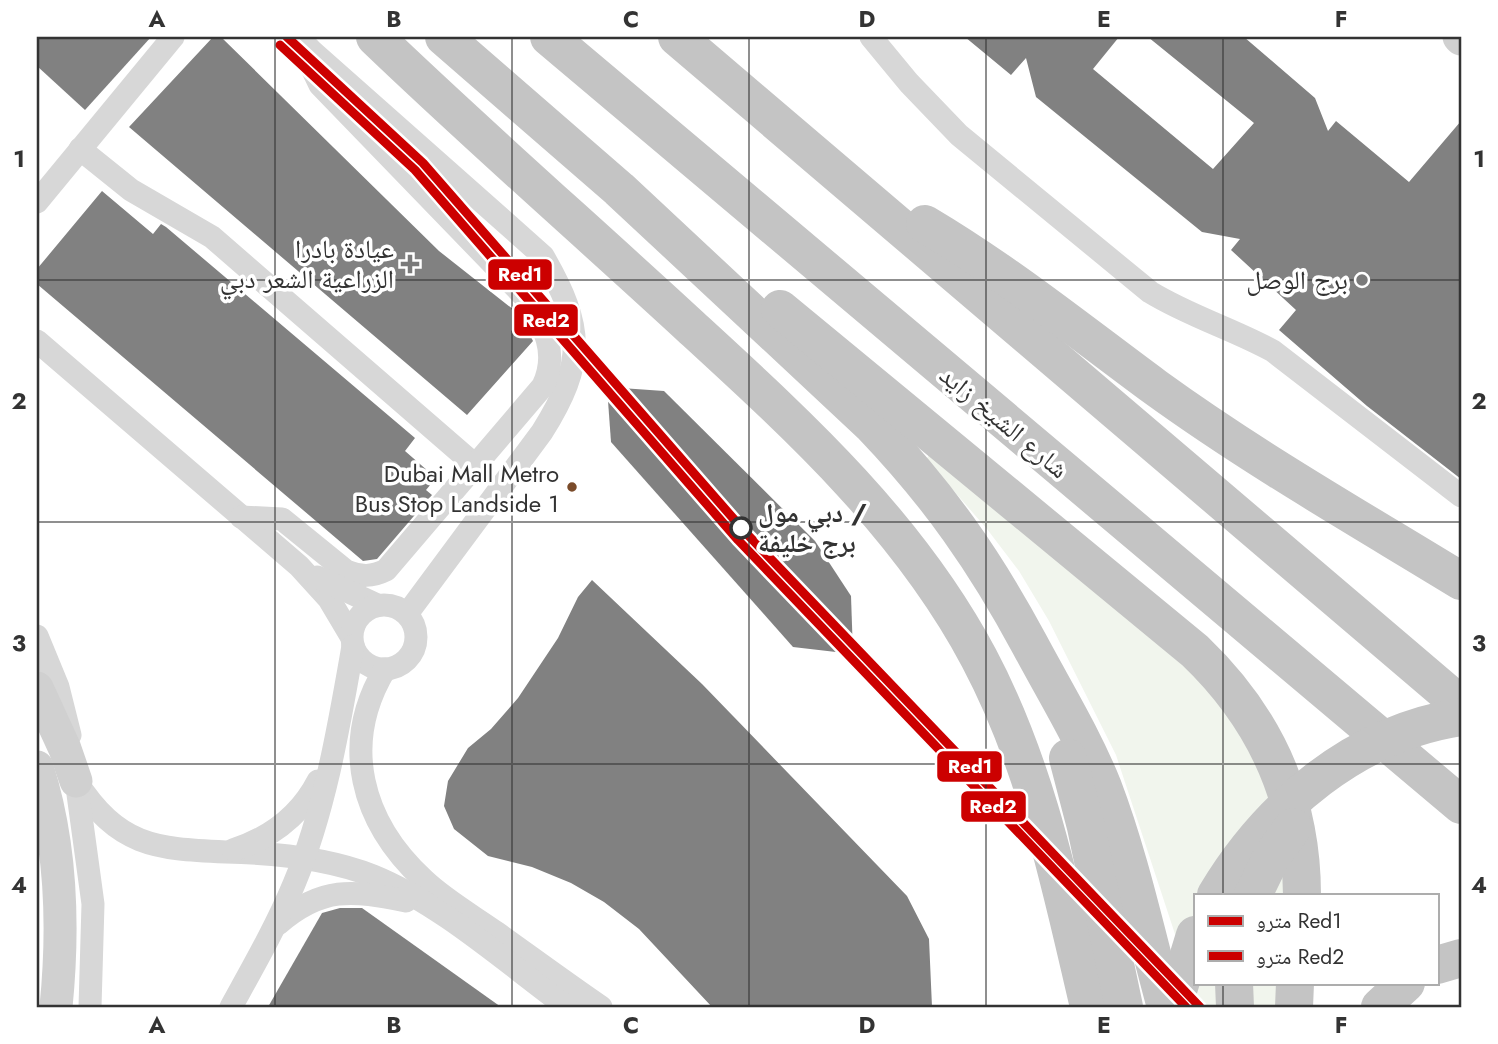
<svg xmlns="http://www.w3.org/2000/svg" width="1498" height="1044" viewBox="0 0 1498 1044" font-family="Jost,'Noto Naskh Arabic',sans-serif">
  <style>
    .green { fill: #f1f5ed }
    .building { fill: #818181 }
    .lines { fill: none; stroke-linecap: round; stroke-linejoin: round }
    .street { stroke: #d7d7d7; stroke-width: 23 }
    .secondary { stroke: #d0d0d0; stroke-width: 33 }
    .highway { stroke: #c4c4c4; stroke-width: 38 }
    .metro-1-casing { stroke: #fff; stroke-width: 14 }
    .metro-2-casing { stroke: #fff; stroke-width: 14 }
    .metro-1 { stroke: #c00; stroke-width: 9 }
    .metro-2 { stroke: #c00; stroke-width: 9 }
    .grid { fill: none; stroke: #333; stroke-width: 2; stroke-opacity: 0.55 }
    .poi-dot { fill: #7a7a7a; stroke: #fff; stroke-width: 2.5 }
    .bus-dot { fill: #7a4b2a; stroke: #fff; stroke-width: 2.5 }
    .stop-dot { fill: #fff; stroke: #333; stroke-width: 3.5 }
    .labels { text-anchor: middle; stroke-width: 7; stroke-linejoin: round; paint-order: stroke }
    .bus-label { font-size: 24px; fill: #333; stroke: #fff; text-anchor: end }
    .poi-label { font-size: 26px; fill: #333; stroke: #fff; text-anchor: end }
    .street-label { font-size: 26px; fill: #333; stroke: #fff }
    .stop-label { font-size: 26px; font-weight: bold; fill: #333; stroke: #fff; text-anchor: start }
    .line-badge { stroke: #fff; stroke-width: 2.5 }
    .badge-label { font-size: 19px; text-anchor: middle; font-weight: bold; fill: #fff }
    .neatline { fill: none; stroke: #333; stroke-width: 2.5 }
    .grid-label { font-size: 23px; text-anchor: middle; font-weight: bold; fill: #333 }
  </style>
  <rect width="100%" height="100%" fill="#fff"/>
  <path class="green" d="M932,452L1207,686L1260,752L1305,895H1195V983H1300V1007H1199L1116,755L1049,621L1019,571L987,529L926,459Z"/>
  <g class="building">
    <path d="M37,37H151L85,110L37,66Z"/>
    <path d="M213,37H221L439,251L519,314L533,341L467,415L129,127Z"/>
    <path d="M965,37H1119L1093,69L1213,169L1254,123L1148,37H1244L1315,98L1328,131L1336,121L1409,182L1461,121V479L1367,406L1279,330L1296,310L1231,250L1240,239L1202,232L1036,97L1026,58L1011,75Z"/>
    <path d="M102,191L153,234L161,224L166,227L415,438L405,451L436,478L426,490L432,495L377,559L363,561L37,284V269Z"/>
    <path d="M607,387L664,391L815,541L851,596L853,654L793,647L611,442Z"/>
    <path d="M592,580L702,684L907,896L929,939L932,1007H712L639,929L604,902L571,883L532,867L488,856L454,829L444,806L448,781L468,748L491,729L518,698L558,638L578,597Z"/>
    <path d="M340,908H362L501,1007H268L322,913Z"/>
  </g>
  <g class="lines">
    <g class="street">
      <path d="M296,37L543,256C584,327 586,362 542,432L407,614"/>
      <path d="M871,37L909,83L959,135L1150,292C1189,316 1233,329 1273,351L1461,496"/>
      <path d="M80,149L131,190L212,237L476,466"/>
      <path d="M37,202L173,37"/>
      <path d="M37,341L299,566L329,599L351,636"/>
      <path d="M241,517L282,519L346,571C361,577 372,577 386,570L543,386C559,352 544,326 525,297L320,85L310,64L309,48"/>
      <path d="M317,577L377,605"/>
      <circle cx="384" cy="637" r="32"/>
      <path d="M37,636L58,687L70,735"/>
      <path d="M385,669C340,744 361,822 424,880C445,900 473,916 497,933C532,958 566,983 601,1007"/>
      <path d="M76,781C118,846 154,849 226,852C274,853 328,858 373,876C440,903 508,964 567,1007"/>
      <path d="M77,787L93,904L90,1007"/>
      <path d="M233,850C270,838 300,816 318,781"/>
      <path d="M278,924C322,886 352,890 406,901"/>
      <path d="M231,1007C253,967 276,927 294,884C325,810 339,726 353,646"/>
    </g>
    <g class="secondary">
      <path d="M1459,37L1461,39"/>
      <path d="M37,688L65,749L76,781"/>
      <path d="M37,767C62,845 64,927 56,1007"/>
    </g>
    <g class="highway">
      <path d="M375,37C478,136 586,230 691,327C800,427 909,526 979,658C1037,767 1061,888 1089,1007"/>
      <path d="M444,37L619,189L872,425C938,494 985,561 1030,645C1055,692 1083,737 1103,787C1130,858 1146,934 1166,1007"/>
      <path d="M549,37L1461,805"/>
      <path d="M677,37L1461,705"/>
      <path d="M925,224C1006,272 1079,331 1155,387C1253,458 1358,518 1461,581"/>
      <path d="M780,309L1195,651C1265,718 1302,799 1302,895"/>
      <path d="M1068,758L1086,827L1124,1007"/>
      <path d="M1216,895C1269,806 1356,733 1461,717"/>
      <path d="M1253,895L1272,856L1293,827"/>
      <path d="M1437,965L1461,958"/>
      <path d="M1234,983L1235,1007"/>
      <path d="M1173,1007L1195,935"/>
      <path d="M1294,1007L1295,983"/>
      <path d="M1380,1007L1406,983"/>
    </g>
    <g class="metro-1-casing">
      <path id="metro-1" d="M287,37L423,163L746,533L1200,1007"/>
    </g>
    <g class="metro-2-casing">
      <path id="metro-2" d="M280,45L415,170L738,540L1186,1007"/>
    </g>
    <use href="#metro-1" class="metro-1"/>
    <use href="#metro-2" class="metro-2"/>
  </g>
  <path class="grid" d="M275,37V1007M512,37V1007M749,37V1007M986,37V1007M1223,37V895M37,280H1461M37,522H1461M37,764H1461M1223,983V1007"/>
  <g class="poi-dot">
    <path d="M406.5 253.5h7v7h7v7h-7v7h-7v-7h-7v-7h7z"/>
    <circle cx="1362" cy="280" r="7"/>
  </g>
  <circle class="bus-dot" cx="572" cy="487" r="6"/>
  <circle class="stop-dot" cx="741" cy="528" r="10"/>
  <g class="labels">
    <g class="bus-label">
      <text x="559" y="482">Dubai Mall Metro<tspan x="559" dy="30">Bus Stop Landside 1</tspan></text>
    </g>
    <g class="poi-label">
      <text x="394" y="258">عيادة بادرا<tspan x="394" dy="30">الزراعية الشعر دبي</tspan></text>
      <text x="1348" y="289">برج الوصل</text>
    </g>
    <g class="street-label">
      <text transform="translate(1004 422) rotate(40)" y="9">شارع الشيخ زايد</text>
    </g>
    <g class="stop-label">
      <text x="758" y="522">دبي مول /<tspan x="758" dy="30">برج خليفة</tspan></text>
    </g>
  </g>
  <g class="line-badge">
    <rect x="487" y="258" width="66" height="33" rx="7" fill="#c00"/>
    <rect x="513" y="303" width="66" height="34" rx="7" fill="#c00"/>
    <rect x="936" y="750" width="67" height="33" rx="7" fill="#c00"/>
    <rect x="960" y="790" width="67" height="33" rx="7" fill="#c00"/>
  </g>
  <g class="badge-label">
    <text x="520" y="281">Red1</text>
    <text x="546" y="327">Red2</text>
    <text x="970" y="773">Red1</text>
    <text x="993" y="813">Red2</text>
  </g>
  <rect width="1498" height="1044" fill="none" stroke="#ffffff" stroke-width="77"/>
  <rect x="1194" y="894" width="245" height="91" fill="#ffffff" stroke="#adadad" stroke-width="2"/>
  <rect x="1208" y="916" width="35" height="10" fill="#cc0000" stroke="#adadad" stroke-width="2"/>
  <text x="1256" y="928" font-size="21" fill="#333333">مترو Red1</text>
  <rect x="1208" y="951" width="35" height="10" fill="#cc0000" stroke="#adadad" stroke-width="2"/>
  <text x="1256" y="964" font-size="21" fill="#333333">مترو Red2</text>
  <rect x="38" y="38" width="1422" height="968" class="neatline"/>
  <g class="grid-label">
    <text x="157" y="27">A</text>
    <text x="394" y="27">B</text>
    <text x="631" y="27">C</text>
    <text x="867" y="27">D</text>
    <text x="1104" y="27">E</text>
    <text x="1341" y="27">F</text>
    <text x="19" y="167">1</text>
    <text x="1479" y="167">1</text>
    <text x="19" y="409">2</text>
    <text x="1479" y="409">2</text>
    <text x="19" y="651">3</text>
    <text x="1479" y="651">3</text>
    <text x="19" y="893">4</text>
    <text x="1479" y="893">4</text>
    <text x="157" y="1033">A</text>
    <text x="394" y="1033">B</text>
    <text x="631" y="1033">C</text>
    <text x="867" y="1033">D</text>
    <text x="1104" y="1033">E</text>
    <text x="1341" y="1033">F</text>
  </g>
</svg>
